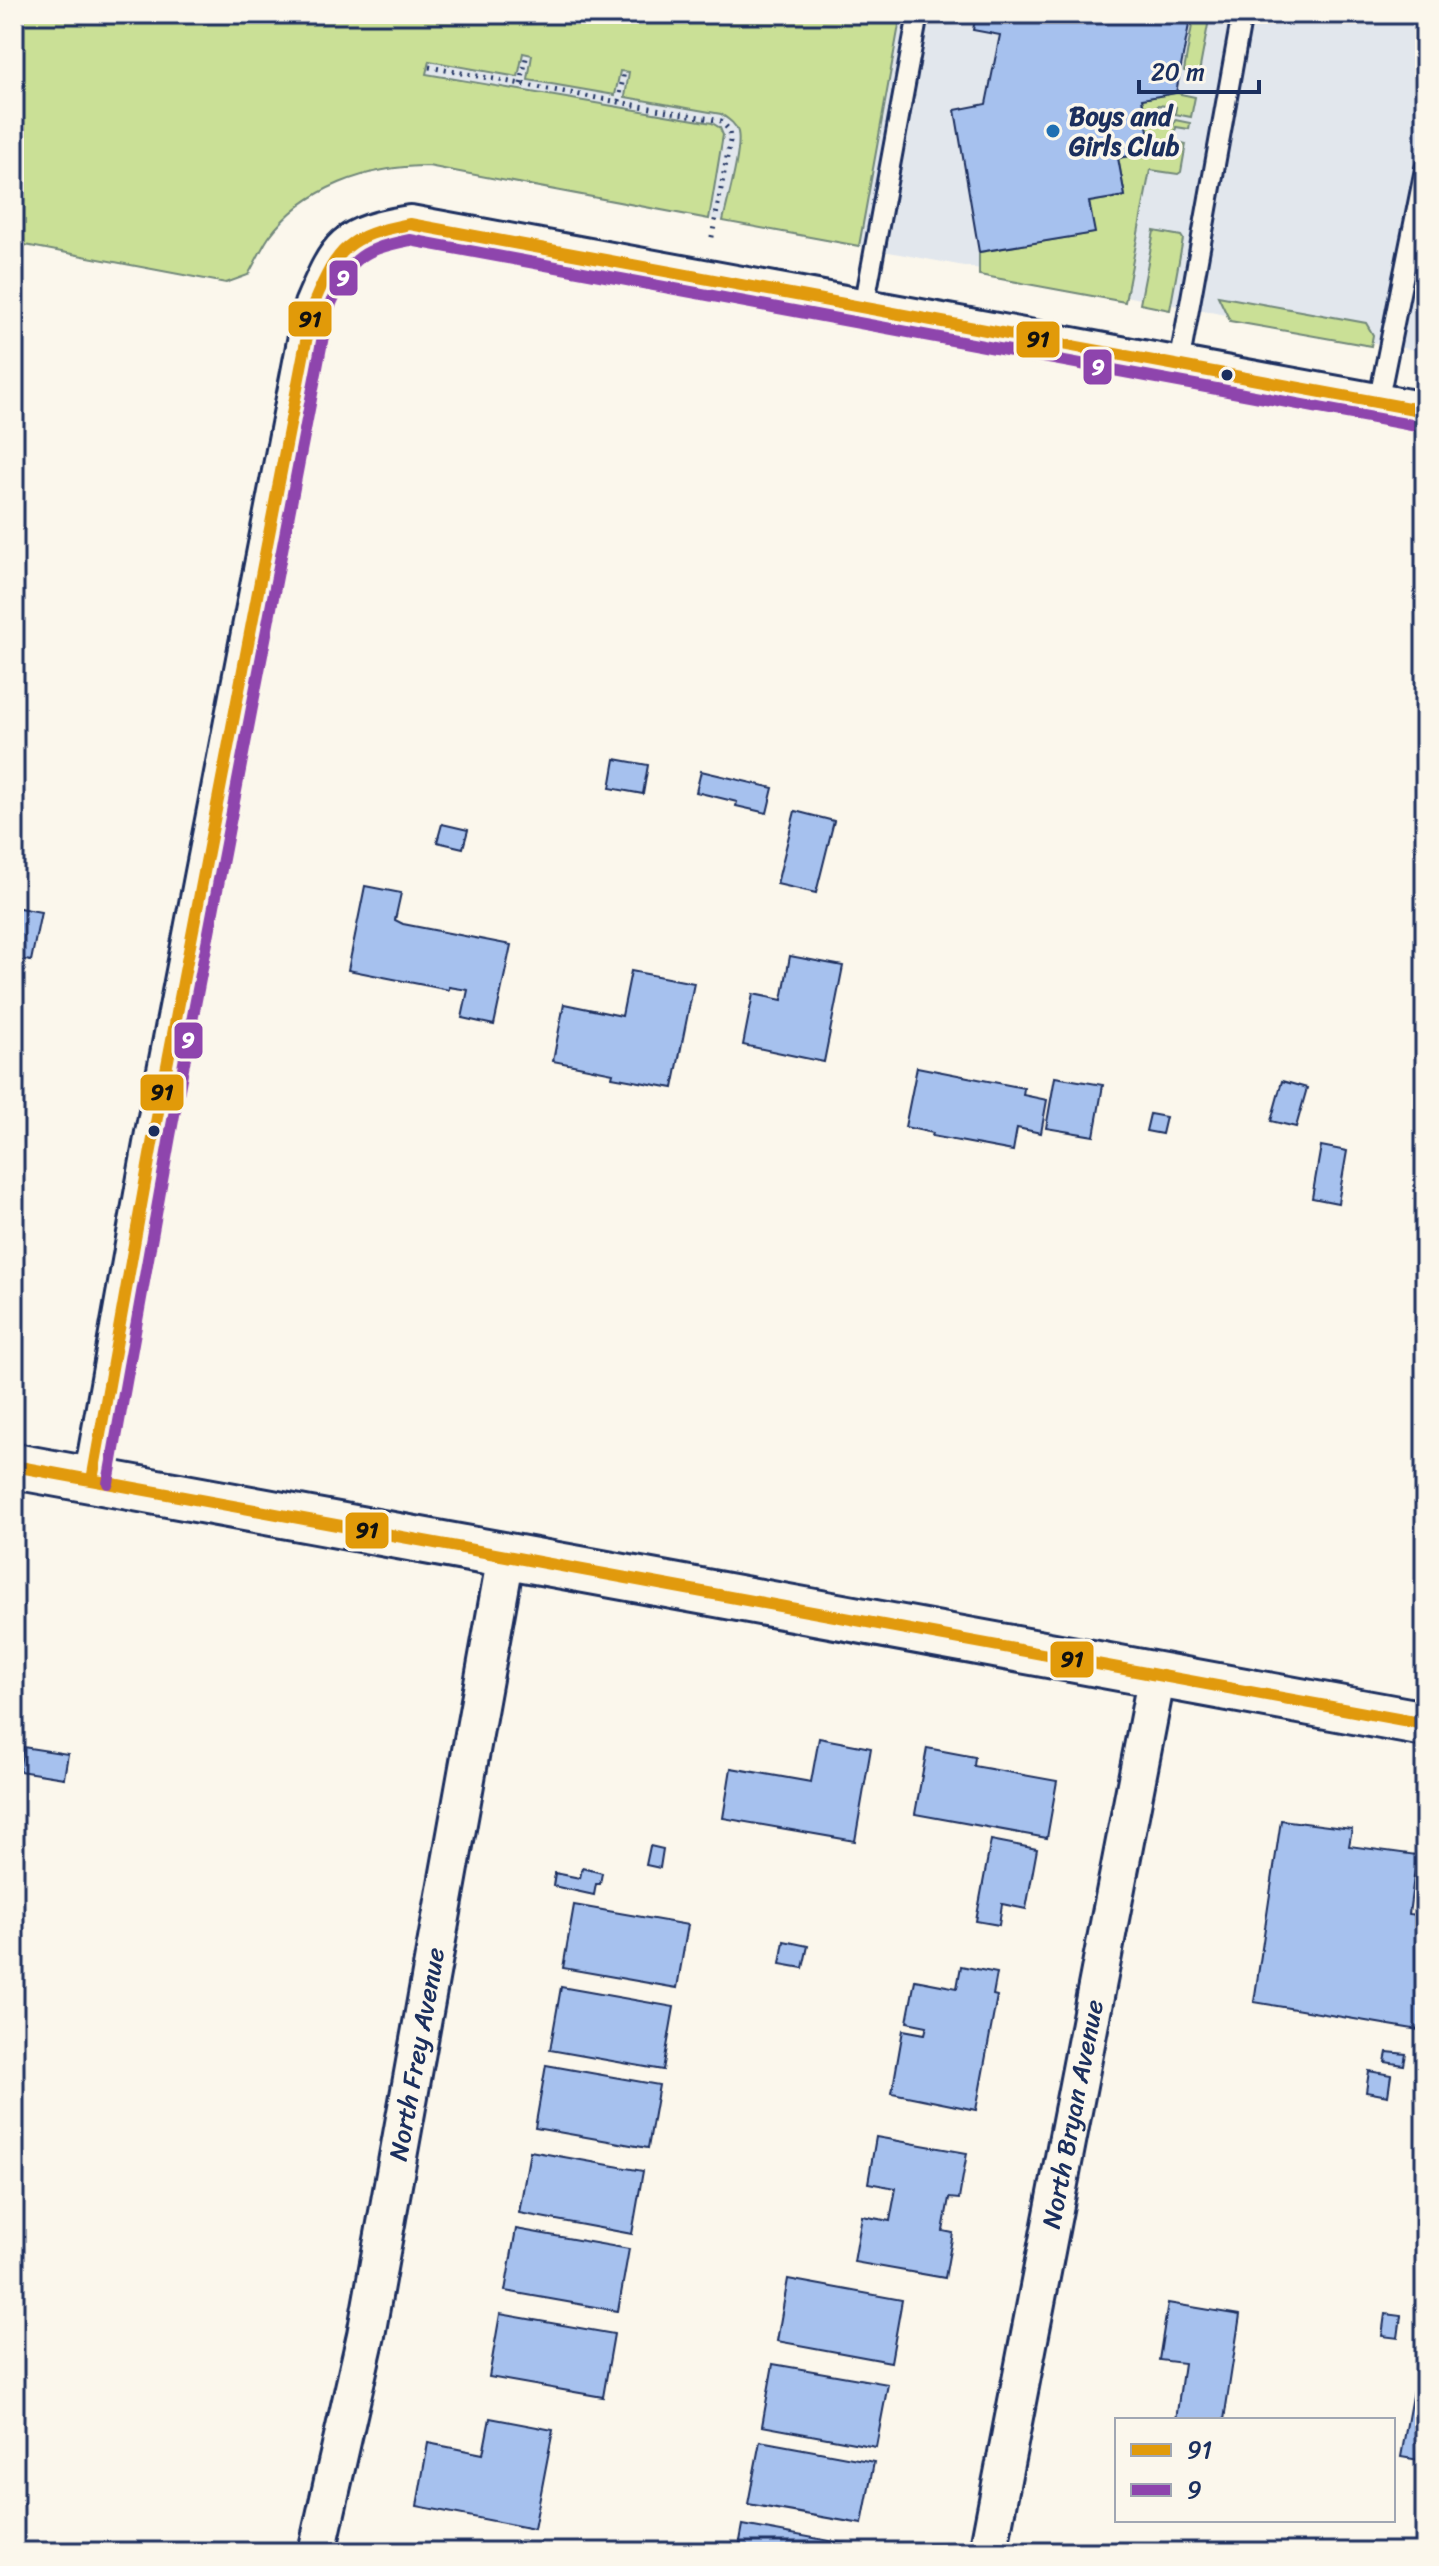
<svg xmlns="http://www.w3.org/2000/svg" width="1439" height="2566" viewBox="0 0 1439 2566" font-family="Sriracha,sans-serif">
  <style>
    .built { fill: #e2e7ed }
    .green { fill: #cae096; stroke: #72887a; stroke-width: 2 }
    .building { fill: #a6c1ee; stroke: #1b2f5e; stroke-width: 2 }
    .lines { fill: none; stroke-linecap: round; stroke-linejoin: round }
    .lane-casing { stroke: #1b2f5e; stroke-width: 24 }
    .street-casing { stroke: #1b2f5e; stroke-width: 42 }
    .secondary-casing { stroke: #1b2f5e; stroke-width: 50 }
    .path { stroke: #1b2f5e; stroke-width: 5; stroke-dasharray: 2 6; stroke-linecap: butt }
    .lane { stroke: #fbf7ec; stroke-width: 18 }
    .street { stroke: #fbf7ec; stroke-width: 36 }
    .secondary { stroke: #fbf7ec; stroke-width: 44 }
    .bus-1-casing { stroke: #fbf7ec; stroke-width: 18 }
    .bus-2-casing { stroke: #fbf7ec; stroke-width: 18 }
    .bus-1 { stroke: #e19a09; stroke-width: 12 }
    .bus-2 { stroke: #8e44ad; stroke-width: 12 }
    .poi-dot { fill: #1f6fb2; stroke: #fbf7ec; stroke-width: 3 }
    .bus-dot { fill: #1b2f5e; stroke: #fbf7ec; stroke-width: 3 }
    .labels { text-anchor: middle; stroke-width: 7; stroke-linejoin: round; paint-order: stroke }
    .poi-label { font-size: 26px; font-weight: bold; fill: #1b2f5e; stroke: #fbf7ec; text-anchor: start }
    .street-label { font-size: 26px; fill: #1b2f5e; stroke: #fbf7ec }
    .line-badge { stroke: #fbf7ec; stroke-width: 3 }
    .badge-label { font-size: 22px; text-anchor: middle; font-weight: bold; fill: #fff }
    .pale-badge-label { font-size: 22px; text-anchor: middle; font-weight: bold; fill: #111 }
  </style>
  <rect width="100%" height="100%" fill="#fbf7ec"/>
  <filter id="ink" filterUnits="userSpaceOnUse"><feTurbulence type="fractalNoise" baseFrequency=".0125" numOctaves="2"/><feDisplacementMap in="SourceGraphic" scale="16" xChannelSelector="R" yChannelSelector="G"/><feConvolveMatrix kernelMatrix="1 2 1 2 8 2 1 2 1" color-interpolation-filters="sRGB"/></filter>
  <g filter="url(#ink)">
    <path class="built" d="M14,14H1425V352L428,166H400L361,174L326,189L297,208L270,236L248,275L226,283L14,243Z"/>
    <g class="green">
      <path d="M14,14H901L859,246L723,221C727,202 742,150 738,132C736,124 728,119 721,114L625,97L629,72L620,71L615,95L528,80L532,55L523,53L518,77L429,61L426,74L712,123L720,128L723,135L709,219L428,166C369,166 305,187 269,237C261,249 255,263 248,275L226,283L14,243Z"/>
      <path d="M1194,14H1210L1199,73L1184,71Z"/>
      <path d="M1176,93L1195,97L1191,117L1175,114L1176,107L1158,105L1154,123L1173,126L1175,120L1190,123L1189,129L1176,127L1174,141L1186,144L1181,172L1178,174L1150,170L1125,302L979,275V252L1094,233L1089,202L1125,196L1118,158L1151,152L1142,99Z"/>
      <path d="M1154,231L1181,236L1183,239L1170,310L1140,304Z"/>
      <path d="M1218,296L1366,323L1373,335L1371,346L1230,321Z"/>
    </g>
    <g class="building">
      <path d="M976,14H1191L1176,93L1142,99L1152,152L1118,158L1125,196L1089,202L1095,233L979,252L955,110L986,104L1000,35L973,30Z"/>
      <path d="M615,759L648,765L643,794L610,788Z"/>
      <path d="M701,771L773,788L767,813L736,806L737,802L696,792Z"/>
      <path d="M795,811L834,821L816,893L777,884Z"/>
      <path d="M442,824L468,830L463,848L437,842Z"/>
      <path d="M365,886L401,893L395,920L403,924L511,945L494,1025L462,1018L468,990L449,987V990L348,970Z"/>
      <path d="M14,907L41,912L31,961L14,958Z"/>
      <path d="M790,956L843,966L824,1062L743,1045L753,994L782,1000Z"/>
      <path d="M631,971L694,983L673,1088L612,1077L613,1073L553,1061L564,1004L622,1016Z"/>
      <path d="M917,1067L1024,1088L1023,1095L1047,1100L1041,1133L1017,1128L1013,1151L932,1136L933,1133L905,1127Z"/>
      <path d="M1055,1077L1103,1085L1094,1136L1046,1128Z"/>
      <path d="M1282,1081L1307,1088L1296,1127L1271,1121Z"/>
      <path d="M1150,1114L1166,1117L1162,1134L1146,1131Z"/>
      <path d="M1321,1146L1347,1151L1338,1203L1312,1198Z"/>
      <path d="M819,1738L871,1748L855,1841L723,1818L731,1768L811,1782Z"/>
      <path d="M23,1747L68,1754L64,1778L19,1771Z"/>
      <path d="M927,1748L975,1757L974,1766L1057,1781L1047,1838L915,1814Z"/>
      <path d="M1281,1820L1352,1829L1349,1846L1417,1855L1409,1914L1425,1916V2031L1254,2002Z"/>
      <path d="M991,1840L1037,1849L1026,1909L1002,1904L999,1925L976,1921Z"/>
      <path d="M650,1846L663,1849L660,1868L646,1865Z"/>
      <path d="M582,1868L602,1873L600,1884H596L594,1895L553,1886L555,1873L580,1878Z"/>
      <path d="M574,1905L688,1925L677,1988L563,1968Z"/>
      <path d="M784,1941L808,1946L803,1968L780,1964Z"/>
      <path d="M961,1966L997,1973L993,1995L997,1996L976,2110L892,2093L903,2030L925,2034L927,2026L907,2022L915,1980L957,1988Z"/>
      <path d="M561,1987L674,2007L663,2070L550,2050Z"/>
      <path d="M1387,2052L1406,2054L1404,2065L1385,2062Z"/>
      <path d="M546,2065L659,2085L648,2148L535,2128Z"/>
      <path d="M1369,2071L1391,2075L1388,2096L1366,2092Z"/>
      <path d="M876,2137L967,2153L959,2199L949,2198L943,2231L953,2233L945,2278L854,2262L862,2216L890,2221L896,2188L868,2183Z"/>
      <path d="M530,2151L643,2171L632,2234L519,2213Z"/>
      <path d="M516,2229L629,2249L618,2311L505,2291Z"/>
      <path d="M788,2279L902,2300L891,2362L777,2341Z"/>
      <path d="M1168,2303L1240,2315L1224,2420H1176L1184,2363L1159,2360Z"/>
      <path d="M500,2314L614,2334L603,2397L489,2377Z"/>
      <path d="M1385,2314L1401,2316L1398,2338L1382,2336Z"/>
      <path d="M1425,2324V2461L1401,2457Z"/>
      <path d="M773,2364L888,2384L876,2447L762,2426Z"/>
      <path d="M490,2418L553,2430L534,2529L417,2506L428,2443L483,2454Z"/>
      <path d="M760,2441L874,2462L862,2524L748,2504Z"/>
      <path d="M743,2525L857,2546L856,2552H738Z"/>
    </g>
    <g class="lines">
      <g class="lane-casing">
        <g id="lane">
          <path d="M864,307L918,14"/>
          <path d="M1179,365L1242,14"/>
          <path d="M1378,403L1425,169"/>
        </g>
      </g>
      <g class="street-casing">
        <g id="street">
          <path d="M92,1480L154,1133L313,305C339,245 343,235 410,224L1425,411"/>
          <path id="s1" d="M317,2552L366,2335L506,1556"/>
          <path id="s2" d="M988,2552L1157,1675"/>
        </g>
      </g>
      <g class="secondary-casing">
        <path id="secondary" d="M14,1466C485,1550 954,1639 1425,1724"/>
      </g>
      <g class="path">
        <path d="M429,67L721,121L729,130L730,141L711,242"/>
        <path d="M521,84L527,53"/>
        <path d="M619,101L624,71"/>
      </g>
      <use href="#lane" class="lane"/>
      <use href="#street" class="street"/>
      <use href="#secondary" class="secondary"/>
      <g class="bus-1-casing">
        <g id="bus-1">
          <path d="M14,1466L1425,1724"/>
          <path d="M92,1480L154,1133L313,305C338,247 347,236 410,224L1425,411"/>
        </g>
      </g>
      <g class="bus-2-casing">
        <path id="bus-2" d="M108,1483L170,1136L328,310C350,260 355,251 410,240L1422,427"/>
      </g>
      <use href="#bus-1" class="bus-1"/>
      <use href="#bus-2" class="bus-2"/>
    </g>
  </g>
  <circle class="poi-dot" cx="1053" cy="131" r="8"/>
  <g class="bus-dot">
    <circle cx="1227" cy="375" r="7"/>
    <circle cx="154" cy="1131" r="7"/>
  </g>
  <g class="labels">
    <g class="poi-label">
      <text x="1069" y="125">Boys and<tspan x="1069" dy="30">Girls Club</tspan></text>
    </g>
    <g class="street-label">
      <text dy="9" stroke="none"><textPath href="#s1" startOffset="508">North Frey Avenue</textPath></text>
      <text dy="9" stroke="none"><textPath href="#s2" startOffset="446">North Bryan Avenue</textPath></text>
    </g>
  </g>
  <g class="line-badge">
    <rect x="328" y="259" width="31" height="38" rx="8" fill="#8e44ad"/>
    <rect x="287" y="300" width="46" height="38" rx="8" fill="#e19a09"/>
    <rect x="1015" y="320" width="46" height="39" rx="8" fill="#e19a09"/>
    <rect x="1082" y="348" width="31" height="38" rx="8" fill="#8e44ad"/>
    <rect x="173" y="1021" width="31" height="39" rx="8" fill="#8e44ad"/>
    <rect x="139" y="1073" width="46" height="39" rx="8" fill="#e19a09"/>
    <rect x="344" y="1511" width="46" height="39" rx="8" fill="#e19a09"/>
    <rect x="1049" y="1640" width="46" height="39" rx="8" fill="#e19a09"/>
  </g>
  <g class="badge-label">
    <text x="343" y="286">9</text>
    <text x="1098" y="375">9</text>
    <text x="188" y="1048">9</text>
  </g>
  <g class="pale-badge-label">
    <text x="310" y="327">91</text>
    <text x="1038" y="347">91</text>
    <text x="162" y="1100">91</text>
    <text x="367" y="1538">91</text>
    <text x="1072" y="1667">91</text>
  </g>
  <rect width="1439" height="2566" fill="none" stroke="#fbf7ec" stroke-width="48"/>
  <rect x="24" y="24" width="1391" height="2518" fill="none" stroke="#1b2f5e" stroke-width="3" filter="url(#ink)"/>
  <rect x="1115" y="2418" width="280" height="104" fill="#fbf7ec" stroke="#a1a7b3" stroke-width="2"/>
  <rect x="1131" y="2444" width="40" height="12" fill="#e19a09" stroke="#a1a7b3" stroke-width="2"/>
  <text x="1187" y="2458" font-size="24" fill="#1b2f5e">91</text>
  <rect x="1131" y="2484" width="40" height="12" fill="#8e44ad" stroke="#a1a7b3" stroke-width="2"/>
  <text x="1187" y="2498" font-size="24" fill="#1b2f5e">9</text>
  <path d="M1139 80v12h120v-12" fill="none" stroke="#1b2f5e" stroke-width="4"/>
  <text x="1151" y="80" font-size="24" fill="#1b2f5e" stroke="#fbf7ec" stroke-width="6" paint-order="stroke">20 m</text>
</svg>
